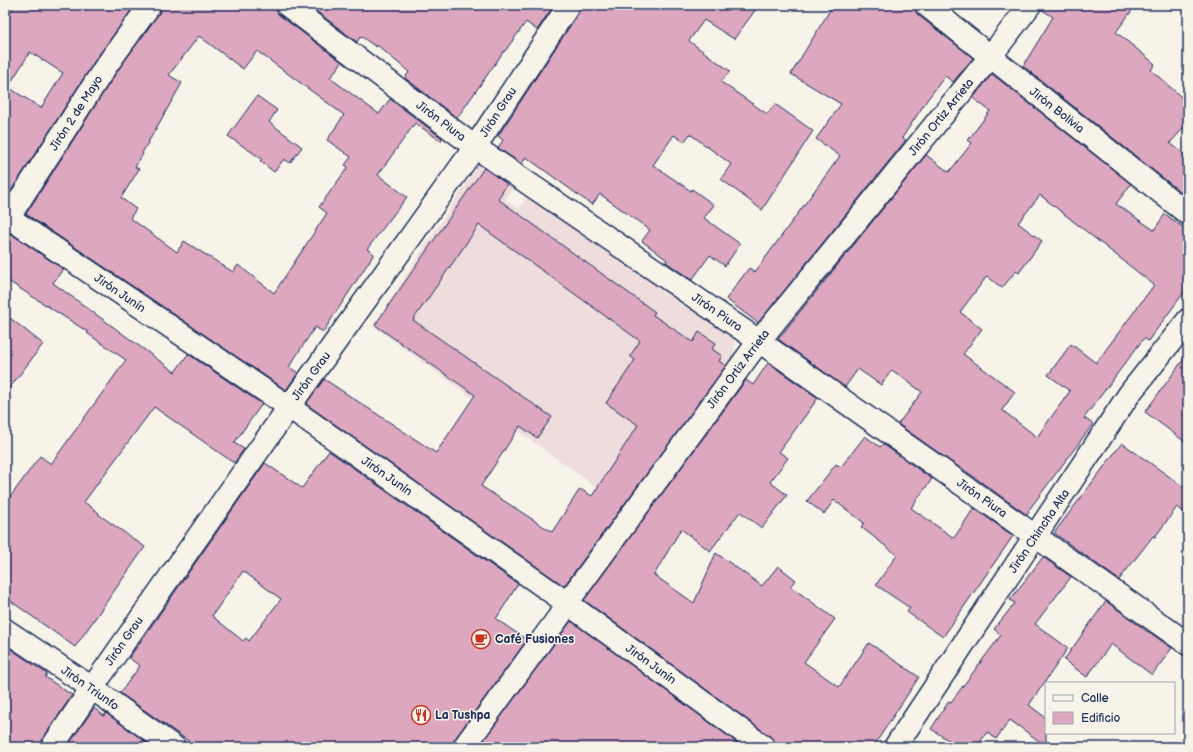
<svg xmlns="http://www.w3.org/2000/svg" width="1193" height="752" viewBox="0 0 1193 752" font-family="'Balsamiq Sans',sans-serif">
  <style>
    .built { fill: #efdcdc }
    .building { fill: #dca7bf; stroke: #1b2f5e; fill-rule: evenodd }
    .lines { fill: none; stroke-linecap: round; stroke-linejoin: round }
    .minor-casing { stroke: #1b2f5e; stroke-width: 25 }
    .tertiary-casing { stroke: #1b2f5e; stroke-width: 25 }
    .secondary-casing { stroke: #1b2f5e; stroke-width: 25 }
    .minor { stroke: #f7f3e8; stroke-width: 22 }
    .tertiary { stroke: #f7f3e8; stroke-width: 22 }
    .secondary { stroke: #f7f3e8; stroke-width: 22 }
    .labels { text-anchor: middle; stroke-width: 3; stroke-linejoin: round; paint-order: stroke }
    .street-label { font-size: 12px; fill: #1b2f5e; stroke: #f7f3e8 }
    .poi-label { font-size: 12px; font-weight: bold; fill: #1b2f5e; stroke: #f7f3e8; text-anchor: start }
  </style>
  <rect width="100%" height="100%" fill="#f7f3e8"/>
  <filter id="ink" filterUnits="userSpaceOnUse"><feTurbulence type="fractalNoise" baseFrequency=".025" numOctaves="2"/><feDisplacementMap in="SourceGraphic" scale="8" xChannelSelector="R" yChannelSelector="G"/><feConvolveMatrix kernelMatrix="1 2 1 2 8 2 1 2 1" color-interpolation-filters="sRGB"/></filter>
  <g filter="url(#ink)">
    <path class="built" d="M491,162L512,175V190L505,200L519,209L525,198L537,197L734,337L735,362L627,504L621,505L373,326L479,164Z"/>
    <g class="building">
      <path d="M15,5H135L96,59L5,200V21ZM30,52L63,73L41,108L8,87Z"/>
      <path d="M162,5H275L276,10L279,15L342,62L330,78L379,114L390,99L442,138L441,141L415,123L378,175L407,197L367,249L374,254L323,332L315,327L289,367L298,373L286,390L26,214L116,73L160,12ZM199,36L243,69L257,51L344,115L327,140L351,157L345,165L348,167L319,207L327,213L274,293L238,265L233,272L184,241L177,252L130,218L136,209L121,198L139,169L135,167L143,154L142,153L182,83L169,75Z"/>
      <path d="M308,5H554L537,30L526,22L505,51H504L457,118L405,78L409,72L377,45L376,47L362,37L361,38L360,37L357,42Z"/>
      <path d="M581,5H759L734,39L704,20L689,41L730,71L721,82L767,114L775,104L813,131L762,210L721,179L731,164L690,134L684,142L674,135L653,165L691,191L692,189L714,205L704,218L740,244L725,266L710,255L692,280L666,262L667,260L642,241L650,230L600,194L592,205L526,157L522,164L498,148L503,140L498,136L579,12Z"/>
      <path d="M833,5H914L915,10L918,15L973,58L953,82L945,76L927,100L902,138L906,140L758,323L726,299L749,268L755,272L840,156L816,139L841,104L791,74Z"/>
      <path d="M1042,5H1136L1116,32L1155,64L1151,70L1188,103V123L1170,143L1188,157V198L1023,66L1053,17L1041,9Z"/>
      <path d="M992,74L1131,184L1116,204L1154,230L1165,214L1188,231V287L1148,341L1144,338L1084,418L1093,424L1028,511L1029,512L1027,515L960,467V468L898,424L922,392L892,370L881,385L858,369L845,387L778,339L926,155L949,172L972,143L968,140L990,111L973,98ZM1040,195L1154,285L1096,363L1071,344L1048,375L1070,391L1037,437L1002,410L1015,392L963,354L982,329L960,312L987,276L1002,288L1016,271L1019,273L1042,241L1018,223Z"/>
      <path d="M257,96L277,110L269,122L302,147L290,163L284,159L274,172L260,161L262,159L228,136Z"/>
      <path d="M484,168L507,184L498,199L655,312L653,315L693,342L699,332L716,343L712,349L722,356L719,361L726,366L564,586L306,404L324,379L436,453L475,395L375,325ZM479,225L640,341L630,356L635,360L606,403L638,425L592,496L580,489L552,532L481,486L520,426L537,438L552,417L413,320Z"/>
      <path d="M11,234L63,269L53,283L175,372L188,354L262,404L234,443L244,449L234,463L154,407L84,502L99,513L98,514L145,547L75,647L5,597V504L40,456L51,464L126,360L87,333L88,332L5,279V235Z"/>
      <path d="M5,314L43,344L5,394Z"/>
      <path d="M1188,353V444L1145,412Z"/>
      <path d="M768,363L818,398L779,452L788,458L770,482L787,495L762,528L740,512L710,551L681,529L654,575L694,603L716,553L762,586L778,566L796,580L790,586L835,619L804,662L839,687L869,643L919,677L873,747H776L775,742L771,737L584,600L746,380L753,385Z"/>
      <path d="M865,436L880,447L883,444L932,479L911,508L954,538L974,508L1013,536L943,637L907,612L910,608L876,585L897,555L861,527L864,523L834,500L824,514L807,501L836,464L841,467Z"/>
      <path d="M1122,443L1188,490V515L1177,507L1155,537L1153,536L1119,580L1054,533Z"/>
      <path d="M329,451L518,584L496,619L527,640L454,740L452,747H197L120,693L140,666L129,658L265,463L302,488ZM243,571L281,599L249,641L246,638L243,641L212,616Z"/>
      <path d="M1043,557L1071,577L1035,624L1068,648L1029,705L1046,718V746L1010,720L996,739L987,732L977,747H959L931,729L949,701L951,702L1001,635L994,629L1015,603L1010,600Z"/>
      <path d="M1106,601L1148,632H1149L1172,648L1152,675L1111,644L1087,677L1064,660Z"/>
      <path d="M571,621L743,747H479Z"/>
      <path d="M5,645L47,674L45,677L72,695L42,740L40,747H5Z"/>
      <path d="M94,708L104,716L106,713L147,743L143,747H67Z"/>
    </g>
    <g class="lines">
      <g class="minor-casing">
        <g id="minor">
          <path d="M287,5L475,147L759,341L1188,644"/>
          <path d="M926,5L1188,214"/>
          <path d="M5,215L289,407L567,603L764,747"/>
          <path d="M5,630L92,688L174,747"/>
        </g>
      </g>
      <g class="tertiary-casing">
        <g id="tertiary">
          <path d="M464,747L561,614L567,603L759,341L990,57L1030,5"/>
          <path d="M895,747L1130,393L1188,320"/>
        </g>
      </g>
      <g class="secondary-casing">
        <g id="secondary">
          <path d="M5,223L106,66L150,5"/>
          <path d="M52,747L92,688L289,407L475,147L569,5"/>
        </g>
      </g>
      <use href="#minor" class="minor"/>
      <use href="#tertiary" class="tertiary"/>
      <use href="#secondary" class="secondary"/>
    </g>
  </g>
  <defs>
    <g id="cafe-ring" transform="scale(1)"><circle r="9.5" fill="#f7f3e8" stroke="#c8321e" stroke-width="1.5"/><path d="M-5.5-4.5H6V0H3Q3 3.5 0 3.5H-2.5Q-5.5 3.5-5.5 0ZM3-3.2v2h1.7v-2ZM-6 4.5H4V6H-6Z" fill="#c8321e"/></g>
    <g id="restaurant-ring" transform="scale(1)"><circle r="9.5" fill="#f7f3e8" stroke="#c8321e" stroke-width="1.5"/><path d="M-5-6h1v4h1v-4h1v4h1v-4h1v5L-1.5 .5V6h-2V.5L-5-1ZM5-6V6H3V1.5H1.5Q1.5-4 5-6Z" fill="#c8321e"/></g>
  </defs>
  <g fill-rule="evenodd">
    <use href="#cafe-ring" x="481" y="639"/>
    <use href="#restaurant-ring" x="421" y="715"/>
  </g>
  <g class="labels">
    <g class="street-label">
      <text transform="translate(1057 110) rotate(38)" y="4">Jirón Bolivia</text>
      <text transform="translate(498 112) rotate(-57)" y="4">Jirón Grau</text>
      <text transform="translate(76 113) rotate(-57)" y="4">Jirón 2 de Mayo</text>
      <text transform="translate(941 117) rotate(-51)" y="4">Jirón Ortiz Arrieta</text>
      <text transform="translate(441 121) rotate(37)" y="4">Jirón Piura</text>
      <text transform="translate(120 293) rotate(34)" y="4">Jirón Junín</text>
      <text transform="translate(717 312) rotate(34)" y="4">Jirón Piura</text>
      <text transform="translate(738 369) rotate(-53)" y="4">Jirón Ortiz Arrieta</text>
      <text transform="translate(311 376) rotate(-54)" y="4">Jirón Grau</text>
      <text transform="translate(387 476) rotate(35)" y="4">Jirón Junín</text>
      <text transform="translate(982 498) rotate(35)" y="4">Jirón Piura</text>
      <text transform="translate(1039 531) rotate(-56)" y="4">Jirón Chincha Alta</text>
      <text transform="translate(124 641) rotate(-55)" y="4">Jirón Grau</text>
      <text transform="translate(651 664) rotate(36)" y="4">Jirón Junín</text>
      <text transform="translate(90 688) rotate(35)" y="4">Jirón Triunfo</text>
    </g>
    <g class="poi-label">
      <text x="495" y="643">Café Fusiones</text>
      <text x="435" y="719">La Tushpa</text>
    </g>
  </g>
  <rect width="1193" height="752" fill="none" stroke="#f7f3e8" stroke-width="20"/>
  <rect x="10" y="10" width="1173" height="732" fill="none" stroke="#1b2f5e" stroke-width="1.5" filter="url(#ink)"/>
  <rect x="1045" y="682" width="130" height="52" fill="#f7f3e8" stroke="#9fa5b1"/>
  <rect x="1053" y="695" width="20" height="6" fill="#f7f3e8" stroke="#9fa5b1"/>
  <text x="1081" y="702" font-size="12" fill="#1b2f5e">Calle</text>
  <rect x="1053" y="712" width="20" height="12" fill="#dca7bf" stroke="#9fa5b1"/>
  <text x="1081" y="722" font-size="12" fill="#1b2f5e">Edificio</text>
</svg>
